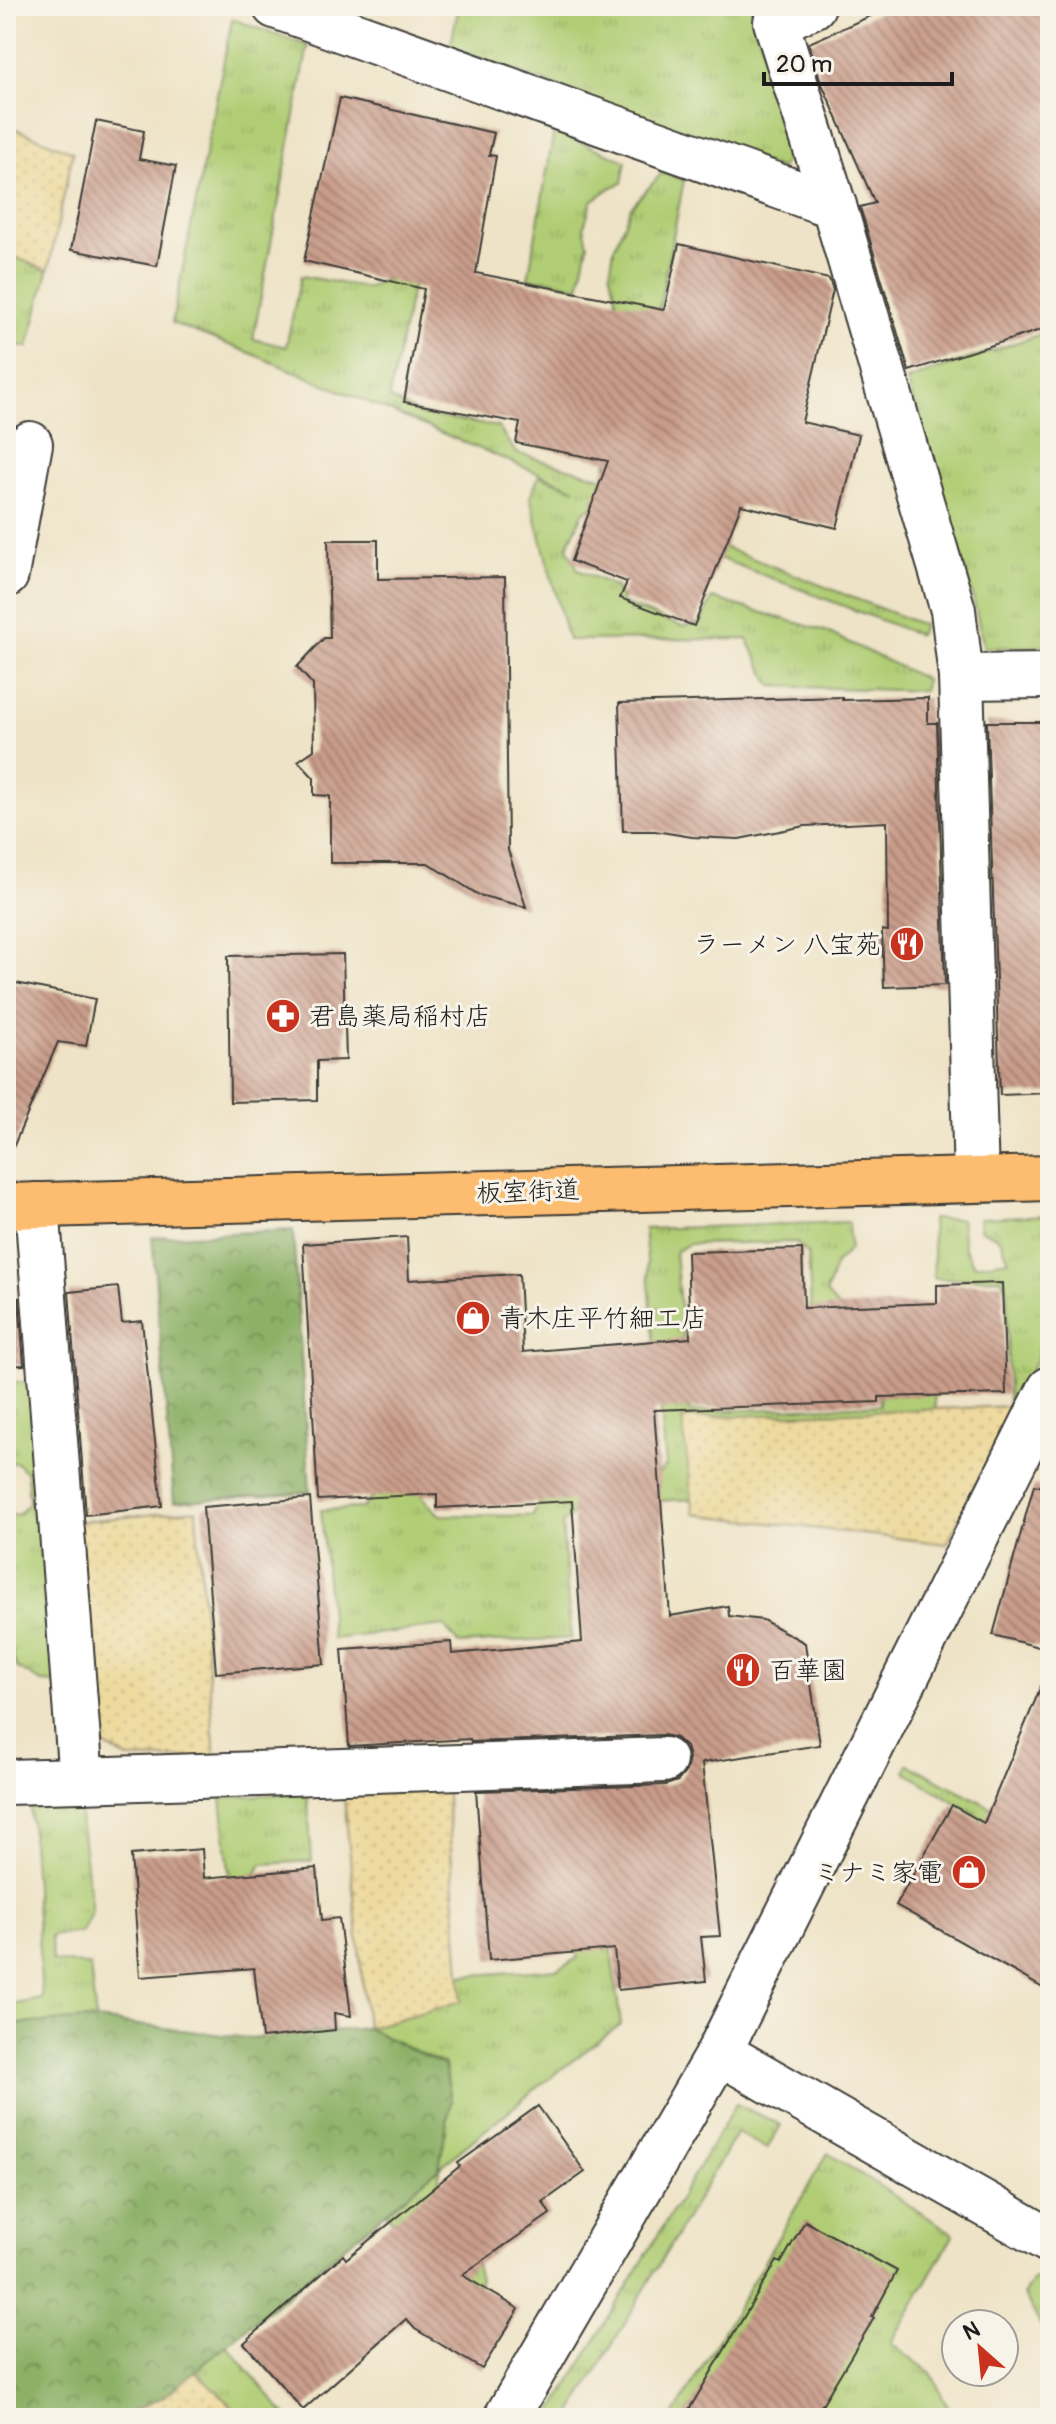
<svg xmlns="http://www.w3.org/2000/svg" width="1056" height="2424" viewBox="0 0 1056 2424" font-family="Pangolin,'Klee One',sans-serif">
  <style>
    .grass { fill: url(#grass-tufts); stroke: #667448; stroke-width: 2 }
    .forest { fill: url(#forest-crowns); stroke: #546641; stroke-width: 2 }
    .sand { fill: url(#sand-dots); stroke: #857b5d; stroke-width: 2 }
    .building { fill: url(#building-back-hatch) }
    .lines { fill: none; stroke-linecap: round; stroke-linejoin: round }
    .minor-casing { stroke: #3c3a36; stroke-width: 48 }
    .major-casing { stroke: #3c3a36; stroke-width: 48 }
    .minor { stroke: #fff; stroke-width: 44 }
    .major { stroke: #fcbd6f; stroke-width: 44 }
    .labels { text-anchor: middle; stroke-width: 6; stroke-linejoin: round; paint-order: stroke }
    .poi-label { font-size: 26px; fill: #1c1c1c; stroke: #f7f3e8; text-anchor: start }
    .street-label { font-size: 26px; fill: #1c1c1c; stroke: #f7f3e8 }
  </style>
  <defs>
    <pattern id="grass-tufts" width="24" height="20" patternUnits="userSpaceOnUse" patternTransform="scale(2)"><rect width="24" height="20" fill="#b0cd74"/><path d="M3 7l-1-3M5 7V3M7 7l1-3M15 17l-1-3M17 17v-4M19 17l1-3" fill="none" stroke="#97af64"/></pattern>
    <pattern id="forest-crowns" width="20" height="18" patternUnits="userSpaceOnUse" patternTransform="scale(2)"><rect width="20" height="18" fill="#8cb066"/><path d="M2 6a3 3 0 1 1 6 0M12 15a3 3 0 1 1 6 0" fill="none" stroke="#728e53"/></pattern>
    <pattern id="sand-dots" width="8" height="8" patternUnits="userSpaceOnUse" patternTransform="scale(2)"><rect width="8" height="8" fill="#eeda9e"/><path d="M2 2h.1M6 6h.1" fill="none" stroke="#ccba88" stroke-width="1.8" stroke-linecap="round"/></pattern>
    <pattern id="building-back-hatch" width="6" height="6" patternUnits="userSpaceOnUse" patternTransform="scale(2)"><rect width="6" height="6" fill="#c99c8a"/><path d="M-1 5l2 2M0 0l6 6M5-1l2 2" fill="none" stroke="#a27e70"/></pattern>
  </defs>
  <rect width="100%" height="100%" fill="#f7f3e8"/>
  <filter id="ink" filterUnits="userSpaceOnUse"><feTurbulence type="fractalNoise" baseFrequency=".0125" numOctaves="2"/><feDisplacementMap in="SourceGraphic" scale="16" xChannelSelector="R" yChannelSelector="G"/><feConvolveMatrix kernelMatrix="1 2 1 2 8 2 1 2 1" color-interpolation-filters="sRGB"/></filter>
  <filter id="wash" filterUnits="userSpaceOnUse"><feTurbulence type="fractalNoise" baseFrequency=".006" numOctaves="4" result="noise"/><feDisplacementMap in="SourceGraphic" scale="32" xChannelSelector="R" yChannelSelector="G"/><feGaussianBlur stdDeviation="1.8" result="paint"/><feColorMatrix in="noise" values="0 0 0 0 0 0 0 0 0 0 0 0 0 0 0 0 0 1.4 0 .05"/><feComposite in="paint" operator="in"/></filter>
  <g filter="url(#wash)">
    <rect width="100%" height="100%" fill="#eee3c6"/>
    <g class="grass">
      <path d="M459,6H751L770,72L787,157L781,169L450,47Z"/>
      <path d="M232,19L308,46L253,339L286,347L301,276L367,288L391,277L431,196L389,398L419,414L498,427L516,453L604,478L624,361L615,291L610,275L614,248L631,207L662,173L684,180L621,507L923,625L919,635L589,508L584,511L567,547L578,570L616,587L623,604L683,627L701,623L712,598L825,631L925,679L924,691L772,686L747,639L568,640L530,497L539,476L576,489L250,353L172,323Z"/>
      <path d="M554,131L626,161L622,183L612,187L592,201L584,226L588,245L579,287L550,280L528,279Z"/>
      <path d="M6,253L48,271L28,347L6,343Z"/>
      <path d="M1050,331V646L984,648L972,593L907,380Z"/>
      <path d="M1050,1215V1330L1014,1406L1008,1402L1007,1289L1001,1278L934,1279L932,1219H961L964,1247L974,1265L1009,1260L1000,1239L980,1229L979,1218Z"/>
      <path d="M848,1222L850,1249L836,1263L826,1293L846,1317L812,1323L808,1254L796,1242L689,1244L675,1252L690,1412L880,1405L882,1356L932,1354L935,1410L683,1418L692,1499L582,1505L562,1524L571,1638L459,1644L444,1626L332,1639L321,1510L362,1508L385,1485L416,1482L426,1502L440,1515L533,1516L546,1487L652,1479L666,1466L644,1229Z"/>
      <path d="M6,1382H33L57,1683L42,1682L17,1668L6,1637V1516L19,1514L29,1503L27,1473L17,1463L6,1462Z"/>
      <path d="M908,1764L1050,1838V1860L905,1772Z"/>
      <path d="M307,1792L312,1861L262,1864L234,1916L221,1798Z"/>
      <path d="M53,1806L79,1810L92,1912L81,1932L51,1936L52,1961L90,1966L96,2020L11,2024L10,2005L42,1999L30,1808Z"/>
      <path d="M591,1812L621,2024L543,2083L439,2168L440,2202L470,2241L480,2279L443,2346L424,2330L450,2285L386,2213L439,2168L451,2099L445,2065L367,2028L461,2001L460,1976L558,1969L578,1958L566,1813Z"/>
      <path d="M736,2104L781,2125L767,2149L737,2132L569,2418H549Z"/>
      <path d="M828,2153L954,2234L891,2343L931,2373L951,2413L942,2418H672Z"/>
      <path d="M1034,2278L1050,2287V2343L1024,2294Z"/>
      <path d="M227,2345L288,2418H245L195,2371Z"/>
    </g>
    <g class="forest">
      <path d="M293,1230L310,1492L174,1502L152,1237Z"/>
      <path d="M88,2019L248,2038L367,2028L444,2065L451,2099L439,2168L164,2397L118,2418H6V2025Z"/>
    </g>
    <g class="sand">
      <path d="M6,125L73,152L48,271L6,253Z"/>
      <path d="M1014,1406L947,1544L694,1514L682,1418Z"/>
      <path d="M196,1510L215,1758L129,1759L105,1746L94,1727L74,1522Z"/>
      <path d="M446,1783L462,2001L367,2028L343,1787Z"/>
      <path d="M195,2371L245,2418H118L164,2397Z"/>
    </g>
    <g id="blocks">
      <g class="building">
        <path d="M893,6H1050V327L909,371L860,207L875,203L821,82L809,43Z"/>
        <path d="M340,98L494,133L489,155L496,156L476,273L664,310L679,244L829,279L833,290L802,422L859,435L837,528L741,505L694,626L620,598L627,582L571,561L608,461L516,443L520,423L404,402L424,289L304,261Z"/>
        <path d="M96,121L144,131L139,159L176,166L157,266L71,250Z"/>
        <path d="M328,540H378V579L505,577L508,850L526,907L479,895L428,863H330V796L314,795V778L298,761L314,750L313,685L297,667L324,638H330Z"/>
        <path d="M842,697V700L928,698V723H937L945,985L884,987L882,930L888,931L887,822L805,826L739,839L692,837L655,831H623L619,703Z"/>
        <path d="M987,722H1050V858H1046L1050,975V1093L1000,1095Z"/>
        <path d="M343,954L346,1060L317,1061V1100L230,1102L228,956Z"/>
        <path d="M6,981L95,999L86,1046L58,1042L6,1164Z"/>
        <path d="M407,1237L409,1280L519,1274L523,1352L690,1338L687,1252L802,1249L804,1308L937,1303V1285L1002,1283L1006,1394L879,1397V1402L654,1410L670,1616L728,1606L729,1616L763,1620L805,1643L820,1745L702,1763L720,1936L701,1937L706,1981L618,1990L614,1949L489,1960L476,1791L666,1785L678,1781L686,1771L689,1758L686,1747L676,1738L663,1735L471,1742L470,1739L349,1746L342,1649L451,1642L452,1654L582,1642L572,1501L437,1508V1494L318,1500L303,1244Z"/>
        <path d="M118,1287L122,1323L142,1321L162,1506L86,1515L69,1292Z"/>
        <path d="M19,1298L24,1365L6,1366V1300Z"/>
        <path d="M1034,1485L1050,1488V1650L993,1635Z"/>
        <path d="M310,1498L324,1664L216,1673L203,1507Z"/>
        <path d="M1049,1667H1050V1992L896,1905L952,1805L984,1823Z"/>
        <path d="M202,1849L204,1878L317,1868L322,1920L339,1918L351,2016L334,2013L335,2030L262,2038L254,1968L140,1977L131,1855Z"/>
        <path d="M538,2106L585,2172L543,2202L550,2214L462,2275L519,2309L482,2369L415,2329L406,2319L303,2410L244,2343L343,2255L346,2259L460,2166L458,2163Z"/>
        <path d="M805,2221L897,2271L872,2317L874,2318L814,2418H684L777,2261L781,2263Z"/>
      </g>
    </g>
  </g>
  <g filter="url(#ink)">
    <use href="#blocks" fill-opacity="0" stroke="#3c3a36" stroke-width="2"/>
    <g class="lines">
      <g class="minor-casing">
        <g id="minor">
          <path d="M275,6L834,206"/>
          <path d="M813,6L776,22L834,206L953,610L961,677L976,1179"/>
          <path d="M6,575L30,444"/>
          <path d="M961,677L1050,676"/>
          <path d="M37,1205L81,1780L664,1760"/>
          <path d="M6,1782L81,1780"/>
          <path d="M719,2052L1050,2241"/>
          <path d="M506,2418L719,2052L1050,1389"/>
        </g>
      </g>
      <g class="major-casing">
        <path id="major" d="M6,1206L1050,1178"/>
      </g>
      <use href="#minor" class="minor"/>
      <use href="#major" class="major"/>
    </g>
  </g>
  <defs>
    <g id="restaurant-disc" transform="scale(1.8)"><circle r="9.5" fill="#c8321e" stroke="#f7f3e8"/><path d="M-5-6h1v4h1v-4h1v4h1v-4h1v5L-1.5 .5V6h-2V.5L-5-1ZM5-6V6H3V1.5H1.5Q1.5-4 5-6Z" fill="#fff"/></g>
    <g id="pharmacy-disc" transform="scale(1.8)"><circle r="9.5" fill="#c8321e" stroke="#f7f3e8"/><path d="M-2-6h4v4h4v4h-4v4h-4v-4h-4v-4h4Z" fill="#fff"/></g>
    <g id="shop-disc" transform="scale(1.8)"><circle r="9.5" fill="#c8321e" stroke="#f7f3e8"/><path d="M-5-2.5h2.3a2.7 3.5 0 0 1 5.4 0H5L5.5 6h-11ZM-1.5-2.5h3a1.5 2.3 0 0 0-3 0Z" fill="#fff"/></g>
  </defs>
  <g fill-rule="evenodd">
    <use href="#restaurant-disc" x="907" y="944"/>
    <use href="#pharmacy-disc" x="283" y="1016"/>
    <use href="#shop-disc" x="473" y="1318"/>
    <use href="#restaurant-disc" x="743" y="1670"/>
    <use href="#shop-disc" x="969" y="1872"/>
  </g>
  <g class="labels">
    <g class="poi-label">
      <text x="881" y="953" text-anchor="end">ラーメン 八宝苑</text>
      <text x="309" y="1025">君島薬局稲村店</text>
      <text x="499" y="1327">青木庄平竹細工店</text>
      <text x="769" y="1679">百華園</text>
      <text x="943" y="1881" text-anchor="end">ミナミ家電</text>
    </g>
    <g class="street-label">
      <text transform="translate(528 1191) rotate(-2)" y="9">板室街道</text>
    </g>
  </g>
  <rect width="1056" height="2424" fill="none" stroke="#f7f3e8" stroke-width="32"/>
  <g transform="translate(980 2348) rotate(333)"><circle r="38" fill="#f7f3e8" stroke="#9f9d96" stroke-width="2"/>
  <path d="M0-6L14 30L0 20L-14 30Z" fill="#c8321e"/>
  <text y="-12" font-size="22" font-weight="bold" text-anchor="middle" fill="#1c1c1c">N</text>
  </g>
  <path d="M764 72v12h188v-12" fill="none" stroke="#1c1c1c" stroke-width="4"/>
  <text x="776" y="72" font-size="24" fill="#1c1c1c" stroke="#f7f3e8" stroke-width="6" paint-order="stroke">20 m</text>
</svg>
